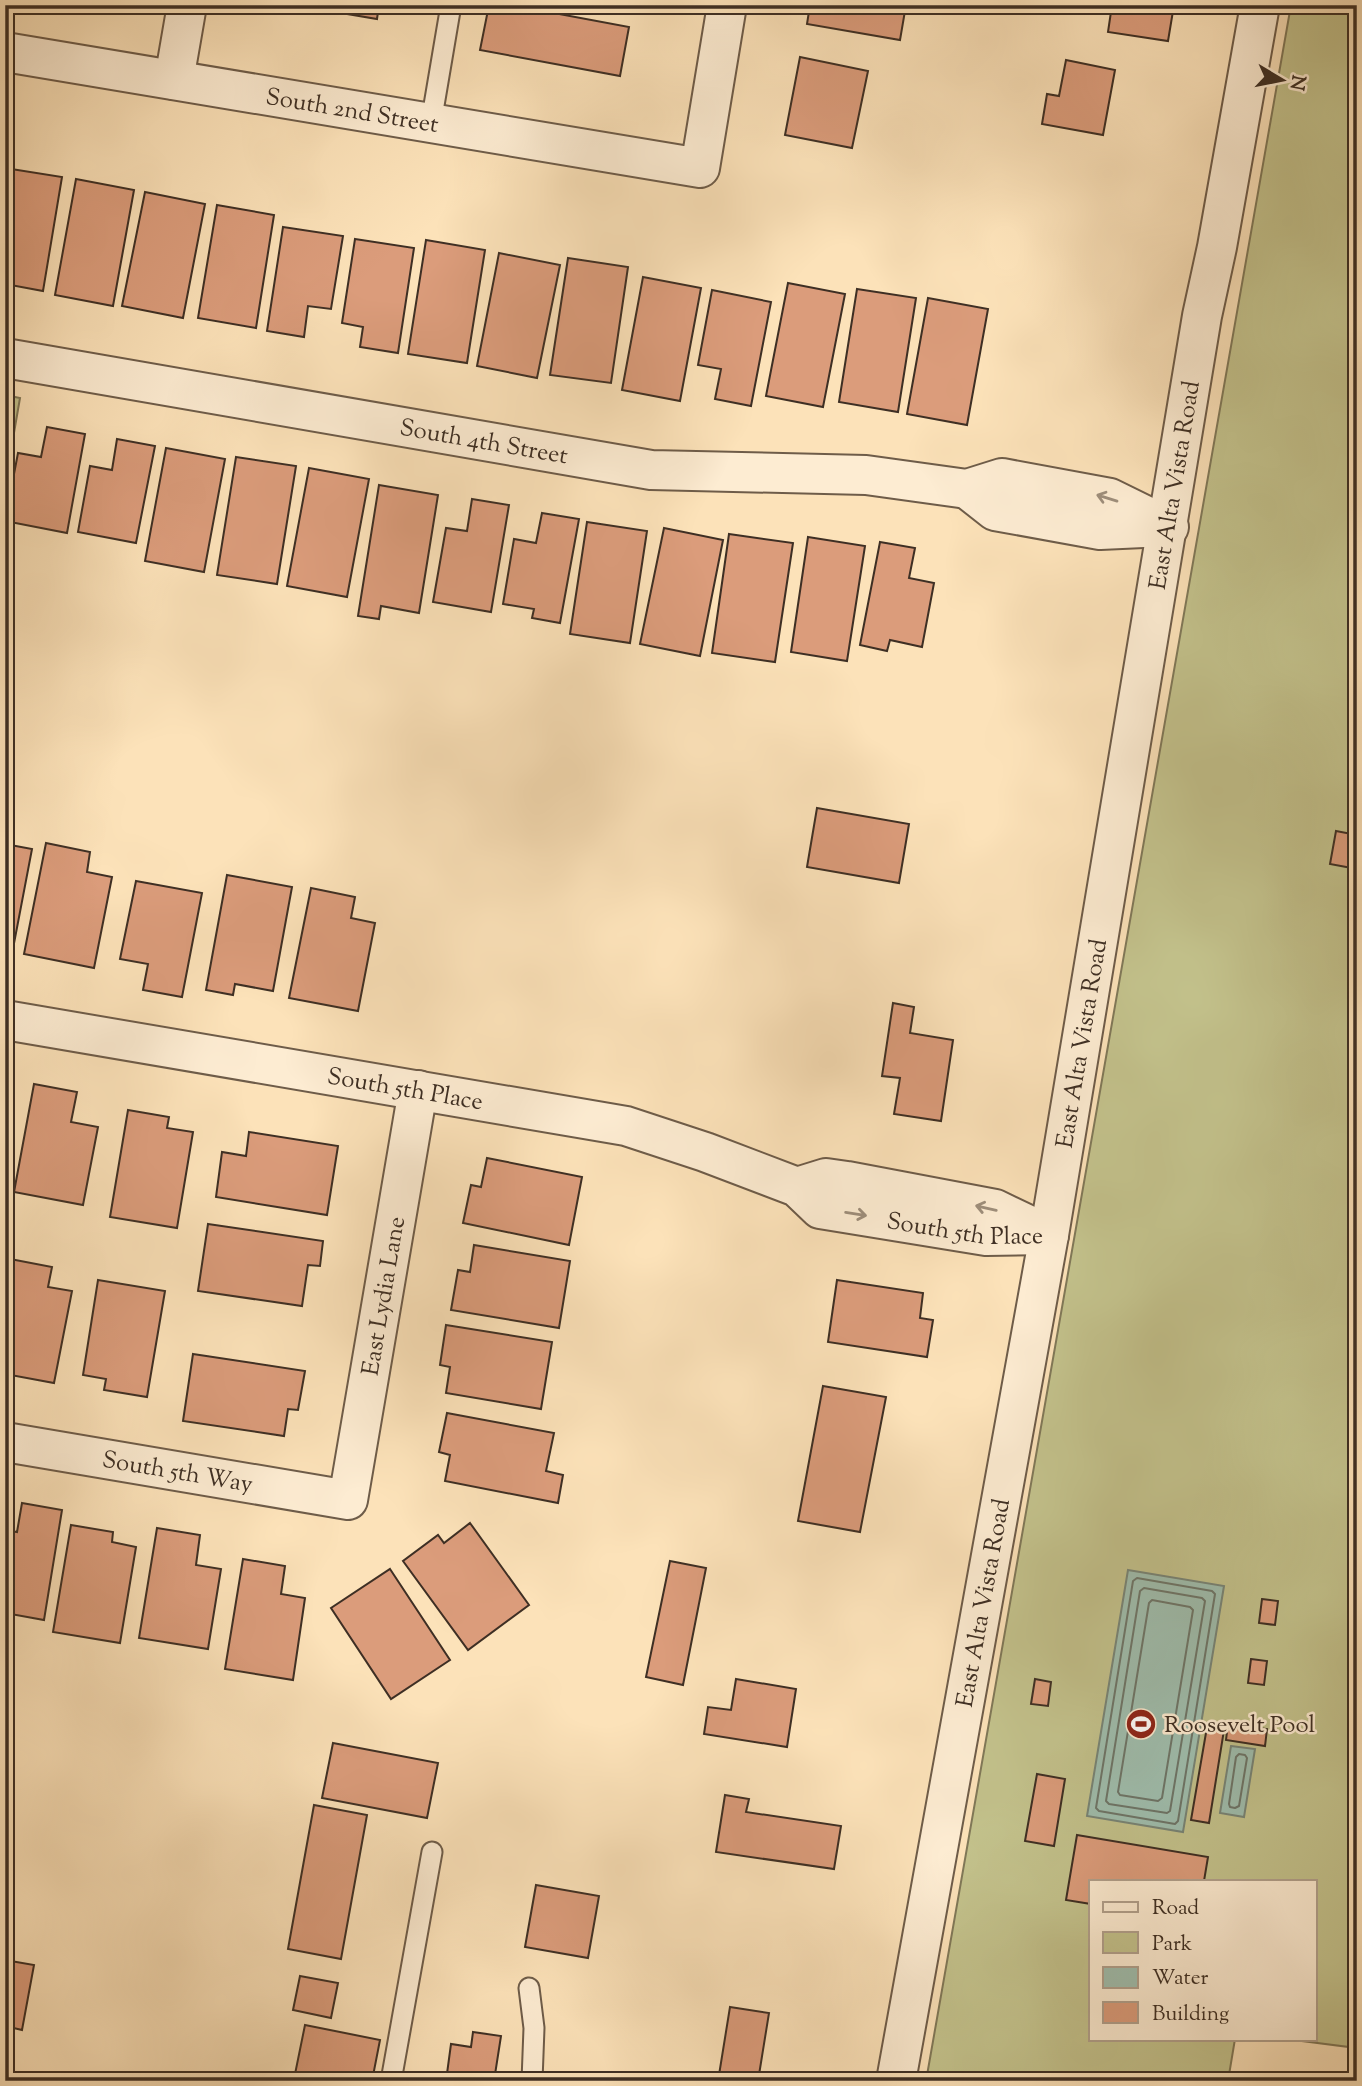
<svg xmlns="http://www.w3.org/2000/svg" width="1362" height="2086" viewBox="0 0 1362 2086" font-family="'Sorts Mill Goudy',serif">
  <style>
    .green { fill: #c3c28c; stroke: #807858; stroke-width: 2 }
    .water { fill: #9fbeae; stroke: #788577; stroke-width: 2 }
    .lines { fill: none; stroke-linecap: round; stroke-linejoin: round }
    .shore { stroke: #6e7669; stroke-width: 2 }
    .building { fill: #db9c7b; stroke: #3e2f24; stroke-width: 2 }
    .lane-casing { stroke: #6e5c49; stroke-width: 23 }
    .street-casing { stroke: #6e5c49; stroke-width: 42 }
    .lane { stroke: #fdecd2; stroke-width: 19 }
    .street { stroke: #fdecd2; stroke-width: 38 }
    .oneway { stroke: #9e8e7b }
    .labels { text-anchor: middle; stroke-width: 5; stroke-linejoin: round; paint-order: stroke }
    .street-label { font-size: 24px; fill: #3e2f24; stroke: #fdecd2 }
    .poi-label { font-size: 24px; fill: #3e2f24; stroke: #fdecd2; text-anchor: start }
  </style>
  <rect width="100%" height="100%" fill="#fce2b9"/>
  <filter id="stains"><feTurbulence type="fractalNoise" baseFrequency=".00286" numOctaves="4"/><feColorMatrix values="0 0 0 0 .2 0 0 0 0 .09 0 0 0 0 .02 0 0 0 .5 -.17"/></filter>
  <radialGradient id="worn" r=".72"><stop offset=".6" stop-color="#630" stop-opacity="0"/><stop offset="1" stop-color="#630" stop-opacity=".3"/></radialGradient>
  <g class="green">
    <path d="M1291,5H1357V2048L1286,2039H1315V1881H1091V2039H1235L1228,2081H926Z"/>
    <path d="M5,395L20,398L5,485Z"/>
  </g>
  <g class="water">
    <path d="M1128,1570L1224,1586L1183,1832L1087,1816Z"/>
    <path d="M1231,1746L1255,1749L1244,1817L1220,1813Z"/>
  </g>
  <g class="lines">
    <g class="shore">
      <path d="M1137,1578L1212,1591L1215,1594L1178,1821L1175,1824L1099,1811L1096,1808L1133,1581Z"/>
      <path d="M1144,1588L1202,1598L1205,1601L1170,1811L1167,1813L1109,1804L1106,1801L1140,1591Z"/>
      <path d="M1152,1600L1190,1607L1193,1610L1162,1798L1158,1801L1120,1795L1118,1792L1149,1603Z"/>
      <path d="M1239,1754L1245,1755L1247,1758L1239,1806L1235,1808L1230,1807L1229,1804L1236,1757Z"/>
    </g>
  </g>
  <g class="building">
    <path d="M294,5H379L377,19Z"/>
    <path d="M489,5H511L629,27L620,76L480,50Z"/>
    <path d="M810,5H906L900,40L807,24Z"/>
    <path d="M1112,5H1174L1168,41L1108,32Z"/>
    <path d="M800,57L868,71L852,148L785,135Z"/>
    <path d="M1066,60L1115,70L1103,135L1042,124L1047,94L1059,96Z"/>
    <path d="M5,168L62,177L43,291L5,284Z"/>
    <path d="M76,179L134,190L113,306L55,295Z"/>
    <path d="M145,192L205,204L183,318L122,306Z"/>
    <path d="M217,205L274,215L256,328L198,318Z"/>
    <path d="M283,227L343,236L331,309L308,306L304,337L267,331Z"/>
    <path d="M355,239L414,248L398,353L360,347L363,327L342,323Z"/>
    <path d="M426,240L485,250L467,363L408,354Z"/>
    <path d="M499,253L560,265L537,378L477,366Z"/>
    <path d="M568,258L628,267L611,383L550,375Z"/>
    <path d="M643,277L701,288L680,401L622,390Z"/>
    <path d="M788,283L845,294L823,407L766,396Z"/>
    <path d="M857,289L916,298L898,412L839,402Z"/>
    <path d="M712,290L771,302L751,406L715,399L721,369L698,365Z"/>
    <path d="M928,298L988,309L967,425L907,414Z"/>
    <path d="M47,427L85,434L67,533L5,521L18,453L41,457Z"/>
    <path d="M117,439L155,446L136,543L78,532L90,466L112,470Z"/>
    <path d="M166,448L225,459L204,572L145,561Z"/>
    <path d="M236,457L296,466L277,584L217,575Z"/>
    <path d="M309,468L369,479L347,597L287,586Z"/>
    <path d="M379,485L438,495L419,613L381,606L379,619L358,616Z"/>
    <path d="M472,499L509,505L491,612L433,602L446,528L467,531Z"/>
    <path d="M542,513L579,519L560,623L532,618L534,609L503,604L514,539L536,543Z"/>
    <path d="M587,522L647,531L630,643L570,634Z"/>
    <path d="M664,528L723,540L700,656L640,644Z"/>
    <path d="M729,534L793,543L775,662L712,653Z"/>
    <path d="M808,537L865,546L847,661L791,652Z"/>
    <path d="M880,542L915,548L909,578L934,583L922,647L890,640L887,651L860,645Z"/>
    <path d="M817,808L909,824L899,883L807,867Z"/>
    <path d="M1336,831L1357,835V869L1330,864Z"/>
    <path d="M46,843L90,852L87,872L112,877L94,968L24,954Z"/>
    <path d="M5,844L32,849L12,954L5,953Z"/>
    <path d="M227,875L292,887L273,991L235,984L233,995L206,990Z"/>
    <path d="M136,881L202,893L182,997L143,990L148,964L120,959Z"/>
    <path d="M311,888L355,897L351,918L375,923L358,1011L289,998Z"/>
    <path d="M893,1003L914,1007L910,1033L953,1040L941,1121L894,1114L900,1078L882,1076Z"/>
    <path d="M34,1084L77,1092L71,1122L98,1127L83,1205L14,1192Z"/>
    <path d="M5,1109L12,1110L5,1148Z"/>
    <path d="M128,1110L169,1117L167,1128L193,1132L177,1228L110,1217Z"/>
    <path d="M249,1132L338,1146L327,1215L216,1197L222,1152L246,1156Z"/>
    <path d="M487,1158L582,1177L569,1245L463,1223L471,1185L481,1187Z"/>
    <path d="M208,1224L323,1241L320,1266L308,1265L302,1306L198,1291Z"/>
    <path d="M474,1245L570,1261L559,1328L451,1310L458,1270L470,1272Z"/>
    <path d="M5,1258L52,1267L48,1287L72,1291L54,1383L5,1374Z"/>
    <path d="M98,1280L165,1291L147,1397L104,1390L106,1379L83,1375Z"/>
    <path d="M837,1280L923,1293L920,1318L933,1320L927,1357L828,1342Z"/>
    <path d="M446,1325L552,1342L541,1409L446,1393L450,1367L440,1365Z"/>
    <path d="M193,1354L305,1371L298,1410L288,1409L284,1436L183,1421Z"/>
    <path d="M823,1386L886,1397L860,1532L798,1521Z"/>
    <path d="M447,1413L554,1433L546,1471L563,1475L558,1503L445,1481L450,1455L439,1452Z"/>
    <path d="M22,1503L62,1510L44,1620L5,1613V1530L17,1532Z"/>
    <path d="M470,1523L529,1605L468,1650L403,1561L438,1535L444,1543Z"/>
    <path d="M71,1525L113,1532L112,1542L136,1547L120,1643L53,1632Z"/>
    <path d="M157,1528L200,1535L196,1565L221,1569L208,1649L139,1638Z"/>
    <path d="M243,1559L285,1566L281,1594L305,1598L293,1680L225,1669Z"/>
    <path d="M670,1561L706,1568L683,1685L646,1677Z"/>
    <path d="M390,1569L450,1660L391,1699L331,1608Z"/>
    <path d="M1262,1599L1278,1601L1275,1625L1259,1623Z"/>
    <path d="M1251,1659L1267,1661L1264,1685L1248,1683Z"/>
    <path d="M736,1679L796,1689L787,1747L704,1734L708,1707L731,1710Z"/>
    <path d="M1035,1679L1051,1682L1048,1706L1031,1704Z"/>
    <path d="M1228,1724L1267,1729L1265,1746L1226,1740Z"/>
    <path d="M1207,1727L1224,1730L1209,1823L1191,1820Z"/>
    <path d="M333,1743L438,1763L427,1818L322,1798Z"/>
    <path d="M1037,1774L1065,1779L1054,1846L1025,1841Z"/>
    <path d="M725,1795L749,1799L746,1812L841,1826L834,1869L716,1852Z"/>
    <path d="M314,1805L367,1815L341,1959L288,1949Z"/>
    <path d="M1077,1835L1208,1857L1204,1881H1091V1904L1066,1900Z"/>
    <path d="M536,1885L599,1896L588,1958L525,1947Z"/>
    <path d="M5,1960L34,1965L22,2030L5,2026Z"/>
    <path d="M300,1976L338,1983L331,2018L293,2010Z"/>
    <path d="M730,2007L769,2013L758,2081L719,2075Z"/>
    <path d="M305,2025L380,2040L372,2081L294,2079Z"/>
    <path d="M473,2032L501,2036L494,2081H446L451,2044L471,2047Z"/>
  </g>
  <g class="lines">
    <g class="lane-casing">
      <g id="lane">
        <path d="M431,123L451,5"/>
        <path d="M529,1988L534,2028L532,2081"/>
        <path d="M391,2081L432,1852"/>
      </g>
    </g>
    <g class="street-casing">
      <g id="street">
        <path id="s1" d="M5,52L700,168L727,5"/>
        <path d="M174,80L187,5"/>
        <path id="s2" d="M5,358L651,470L866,475L967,489L1002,478L1110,498L1169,527"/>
        <path d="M967,489L995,511L1100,530L1165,527"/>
        <path id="s3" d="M5,1020L626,1126L705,1152L797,1187L820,1209L986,1236L1049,1235"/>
        <path d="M797,1187L826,1178L847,1181L995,1209L1041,1231"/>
        <path id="s4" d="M5,1442L348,1500L418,1090"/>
        <path id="s5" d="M896,2081L1049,1235L1202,316L1217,247L1260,5"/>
      </g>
    </g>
    <use href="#lane" class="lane"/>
    <use href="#street" class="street"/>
  </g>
  <defs><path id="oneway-shaft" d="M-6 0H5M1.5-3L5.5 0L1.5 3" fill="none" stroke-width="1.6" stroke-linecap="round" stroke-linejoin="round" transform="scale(1.75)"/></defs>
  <g class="oneway">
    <use href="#oneway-shaft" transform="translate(1107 498) rotate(-163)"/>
    <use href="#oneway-shaft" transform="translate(986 1208) rotate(-167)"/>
    <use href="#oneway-shaft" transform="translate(856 1214) rotate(9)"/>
  </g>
  <defs>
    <g id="stadium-disc" transform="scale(1.575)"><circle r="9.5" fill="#8f2418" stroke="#fdecd2"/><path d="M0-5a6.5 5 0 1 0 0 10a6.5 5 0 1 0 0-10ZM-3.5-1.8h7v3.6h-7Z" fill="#fff"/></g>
  </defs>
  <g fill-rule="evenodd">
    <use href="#stadium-disc" x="1141" y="1724"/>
  </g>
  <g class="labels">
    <g class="street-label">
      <text dy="8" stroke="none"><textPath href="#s1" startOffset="352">South 2nd Street</textPath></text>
      <text dy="8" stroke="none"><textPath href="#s2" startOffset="486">South 4th Street</textPath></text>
      <text dy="8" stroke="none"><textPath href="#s5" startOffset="1620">East Alta Vista Road</textPath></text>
      <text dy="8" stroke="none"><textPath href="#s5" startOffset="1054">East Alta Vista Road</textPath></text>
      <text dy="8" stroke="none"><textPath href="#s3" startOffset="406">South 5th Place</textPath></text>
      <text dy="8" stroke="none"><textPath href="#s3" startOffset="990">South 5th Place</textPath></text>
      <text dy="8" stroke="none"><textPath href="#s4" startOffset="555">East Lydia Lane</textPath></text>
      <text dy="8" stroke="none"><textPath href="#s4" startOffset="175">South 5th Way</textPath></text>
      <text dy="8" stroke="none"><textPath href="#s5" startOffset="486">East Alta Vista Road</textPath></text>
    </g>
    <g class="poi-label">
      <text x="1164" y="1732">Roosevelt Pool</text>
    </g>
  </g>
  <rect width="1362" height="2086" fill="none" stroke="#fce2b9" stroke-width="28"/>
  <rect x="7" y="7" width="1348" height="2072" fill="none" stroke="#3e2f24" stroke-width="3.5"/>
  <rect x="14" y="14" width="1334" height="2058" fill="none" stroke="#3e2f24" stroke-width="2"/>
  <rect x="1089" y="1880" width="228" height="161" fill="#fdecd2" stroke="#b1a08c" stroke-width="2"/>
  <rect x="1103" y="1902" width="35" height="10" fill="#fdecd2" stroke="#b1a08c" stroke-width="2"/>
  <text x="1152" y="1914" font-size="21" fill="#3e2f24">Road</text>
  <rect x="1103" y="1932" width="35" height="21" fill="#c3c28c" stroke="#b1a08c" stroke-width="2"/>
  <text x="1152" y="1950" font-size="21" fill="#3e2f24">Park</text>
  <rect x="1103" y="1967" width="35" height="21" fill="#9fbeae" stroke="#b1a08c" stroke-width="2"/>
  <text x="1152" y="1984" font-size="21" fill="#3e2f24">Water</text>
  <rect x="1103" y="2002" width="35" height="21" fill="#db9c7b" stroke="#b1a08c" stroke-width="2"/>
  <text x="1152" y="2020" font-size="21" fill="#3e2f24">Building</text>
  <g transform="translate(1282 80) rotate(100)" stroke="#fdecd2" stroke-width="5" paint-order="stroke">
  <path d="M0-5L12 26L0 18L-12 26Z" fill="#3e2f24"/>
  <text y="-10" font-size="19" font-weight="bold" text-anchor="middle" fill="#3e2f24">N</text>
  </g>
  <rect width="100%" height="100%" filter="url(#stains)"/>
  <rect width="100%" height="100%" fill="url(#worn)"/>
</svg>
